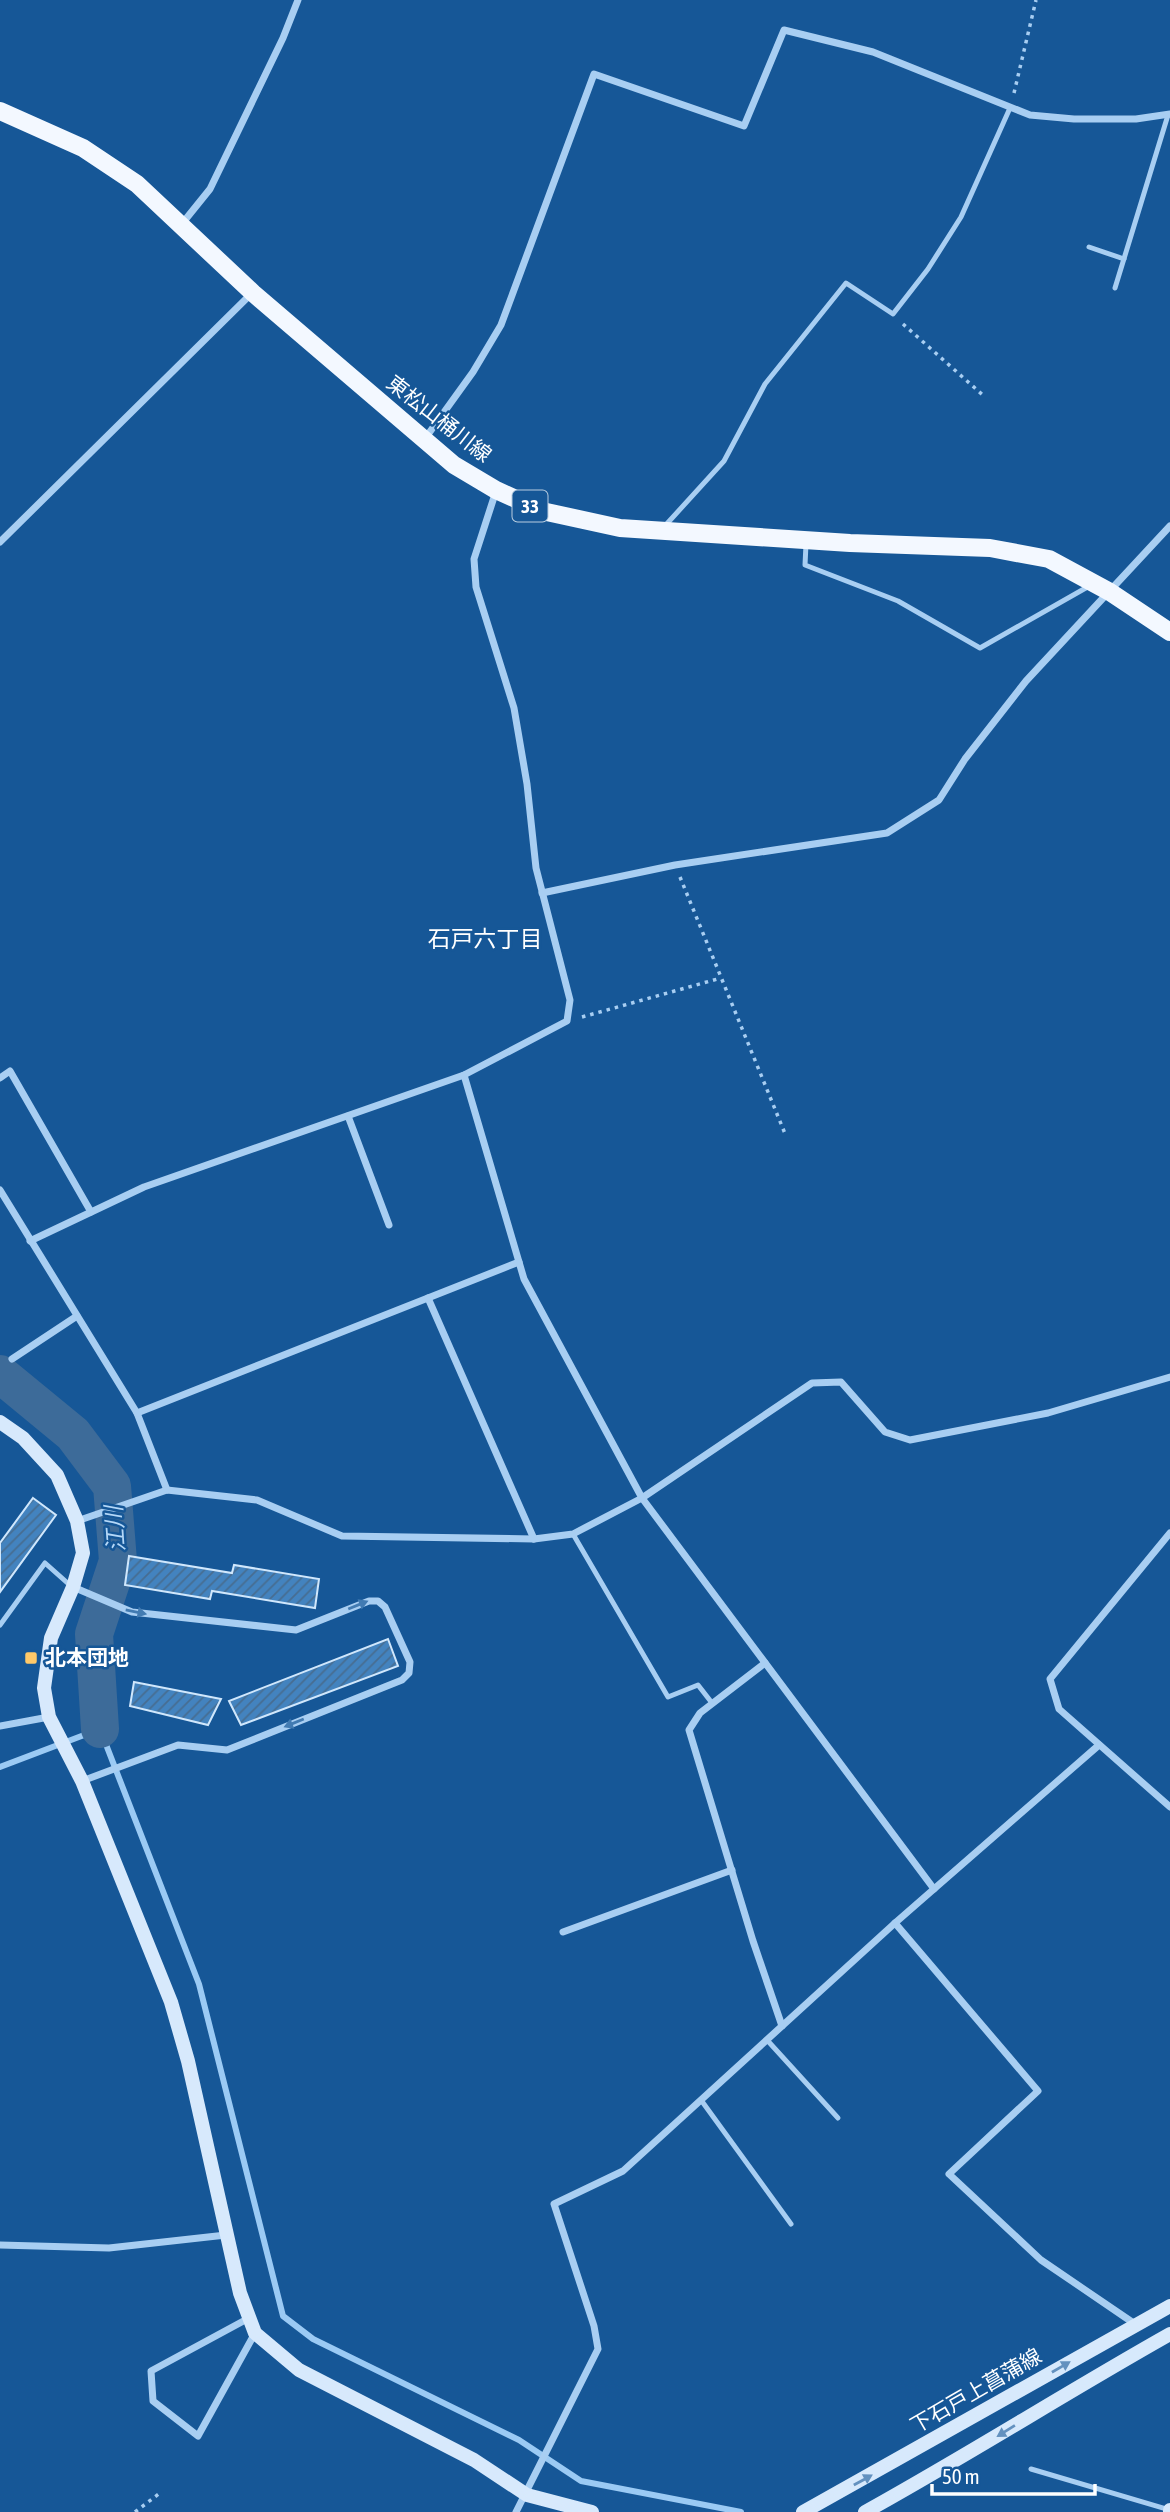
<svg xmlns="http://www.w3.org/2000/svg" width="1170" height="2512" viewBox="0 0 1170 2512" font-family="'Asap Condensed','Noto Sans JP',sans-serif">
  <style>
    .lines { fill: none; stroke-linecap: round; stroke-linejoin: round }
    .stream { stroke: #9bcaf4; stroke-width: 6 }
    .river { stroke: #3d6b99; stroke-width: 38 }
    .building { fill: url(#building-hatch); stroke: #d0e7fc; stroke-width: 2 }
    .path { stroke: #a8cef2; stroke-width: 3.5; stroke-dasharray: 3.5 5; stroke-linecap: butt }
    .lane { stroke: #a8cef2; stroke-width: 5 }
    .street { stroke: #a8cef2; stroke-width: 7 }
    .secondary { stroke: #d7e9fc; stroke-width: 14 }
    .primary { stroke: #f3f8ff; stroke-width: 18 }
    .oneway { fill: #427bb2 }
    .oneway2 { fill: #6391bf }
    .poi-dot { fill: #ffc969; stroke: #165797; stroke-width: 2.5 }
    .labels { text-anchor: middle; stroke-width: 5; stroke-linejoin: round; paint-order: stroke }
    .shield { fill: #165797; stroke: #b9cde0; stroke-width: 2 }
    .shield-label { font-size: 19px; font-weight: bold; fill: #fff }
    .street-label { font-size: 21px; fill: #fff; stroke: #165797 }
    .poi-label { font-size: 21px; font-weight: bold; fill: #fff; stroke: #165797; text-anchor: start }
    .neighbourhood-label { font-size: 23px; fill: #fff; stroke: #165797 }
    .water-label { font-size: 23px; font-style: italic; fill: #b5d8f8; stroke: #165797 }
  </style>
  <defs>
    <pattern id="building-hatch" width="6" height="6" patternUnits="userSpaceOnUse" patternTransform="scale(1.75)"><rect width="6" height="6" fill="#4383bf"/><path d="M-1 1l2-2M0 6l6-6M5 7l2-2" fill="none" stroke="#476d91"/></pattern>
  </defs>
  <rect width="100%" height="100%" fill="#165797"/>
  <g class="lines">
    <path class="stream" d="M0,1767L100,1729L199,1984L283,2316L313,2339L519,2440L581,2481L741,2512"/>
    <path class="river" d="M0,1374L73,1434L112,1486L118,1561L94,1634L100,1729"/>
  </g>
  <g class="building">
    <path d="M33,1498L56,1515L0,1592V1543Z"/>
    <path d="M129,1556L232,1573L234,1565L319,1579L315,1608L212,1591L210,1599L125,1585Z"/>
    <path d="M388,1639L398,1666L241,1725L229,1701Z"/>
    <path d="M134,1682L221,1699L208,1725L130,1706Z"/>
  </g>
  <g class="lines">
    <g class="path">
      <path d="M1014,93L1036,0"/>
      <path d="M903,324L985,397"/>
      <path d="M680,877L786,1136"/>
      <path d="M582,1017L721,978"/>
      <path d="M135,2512L160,2493"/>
    </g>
    <g class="lane">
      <path d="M1089,247L1124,259"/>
      <path d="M1115,288L1168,115"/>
      <path d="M663,528L724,461L765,384L846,283L893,314L928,269L961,217L1010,108"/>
      <path d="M806,544L805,565L898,601L980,648L1091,585"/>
      <path d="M573,1534L668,1697L698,1685L712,1703"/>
      <path d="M0,1625L45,1563L72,1587"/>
      <path d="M767,2040L838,2118"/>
      <path d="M701,2100L791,2224"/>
      <path d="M1031,2469L1170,2510"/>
    </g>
    <g class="street">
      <path d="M181,225L210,189L283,38L298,0"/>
      <path d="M424,440L473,372L501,325L594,74L744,126L784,30L873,52L1030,115L1074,119H1136L1170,114"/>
      <path d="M0,542L252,293"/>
      <path d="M542,893L675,865L887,833L939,800L965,759L1026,681L1170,526"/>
      <path d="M464,1075L524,1279L642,1498L934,1889"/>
      <path d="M0,1078L10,1071L91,1212"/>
      <path d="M348,1116L389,1225"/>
      <path d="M0,1190L137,1413L167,1490"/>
      <path d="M30,1241L144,1187L464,1075L567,1021L570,1000L536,868L527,784L514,708L476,587L474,559L496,491"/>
      <path d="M428,1298L534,1539"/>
      <path d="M12,1359L77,1316"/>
      <path d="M137,1413L519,1262"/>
      <path d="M77,1521L167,1490L257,1500L342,1536L534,1539L573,1534L642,1498L812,1383L841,1382L885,1432L910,1440L1048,1413L1170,1377"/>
      <path d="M1170,1533L1050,1679L1059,1709L1170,1807"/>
      <path d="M73,1587L132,1612L296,1630L369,1601H378L385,1607L410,1662L409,1673L402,1680L227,1750L178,1745L82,1781"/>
      <path d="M765,1663L700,1713L689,1730L753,1941L782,2026"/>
      <path d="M0,1726L49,1717"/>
      <path d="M895,1923L1038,2091L949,2174L1041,2260L1135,2324"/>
      <path d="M563,1932L732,1870"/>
      <path d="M0,2245L109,2248L226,2235"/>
      <path d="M249,2318L151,2371L153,2401L198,2436L255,2333"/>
      <path d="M516,2512L598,2349L594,2326L554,2204L623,2171L895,1923L1099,1745"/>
    </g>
    <g class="secondary">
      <path d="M0,1422L23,1438L57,1475L77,1521L83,1553L73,1587L51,1638L44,1688L49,1717L82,1781L171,2002L188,2061L240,2293L255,2333L299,2370L474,2460L527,2495L592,2512"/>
      <path d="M803,2512L1170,2306"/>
      <path d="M865,2512C968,2455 1067,2392 1170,2334"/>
      <path d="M1170,2512V2510"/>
    </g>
    <path class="primary" d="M0,111L83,148L137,184L253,293L454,465L496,490L542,511L620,528L850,543L990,548L1049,559L1110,592L1170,632"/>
  </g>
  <defs><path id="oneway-solid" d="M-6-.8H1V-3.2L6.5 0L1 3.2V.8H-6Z" transform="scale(1.75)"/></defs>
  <g class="oneway">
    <use href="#oneway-solid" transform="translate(358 1605) rotate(-22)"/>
    <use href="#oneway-solid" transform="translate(136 1612) rotate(11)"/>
    <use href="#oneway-solid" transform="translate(294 1723) rotate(158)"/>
  </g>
  <g class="oneway2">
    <use href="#oneway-solid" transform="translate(1061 2367) rotate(-30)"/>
    <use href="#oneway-solid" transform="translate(1006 2431) rotate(148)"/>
    <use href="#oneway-solid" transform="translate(863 2480) rotate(-29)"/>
  </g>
  <rect class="poi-dot" x="24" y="1651" width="14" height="14" rx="3.5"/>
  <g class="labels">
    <rect class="shield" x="512.5" y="490.5" width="35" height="31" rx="5"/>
    <g class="shield-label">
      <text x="530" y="513">33</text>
    </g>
    <g class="street-label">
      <text transform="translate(439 419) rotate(38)" y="7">東松山桶川線</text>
      <text transform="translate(976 2391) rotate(-30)" y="7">下石戸上菖蒲線</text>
    </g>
    <g class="poi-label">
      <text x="45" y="1665">北本団地</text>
    </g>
    <g class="neighbourhood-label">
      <text x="485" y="947">石戸六丁目</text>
    </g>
    <g class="water-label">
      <text transform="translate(115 1529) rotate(-94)" y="8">江川</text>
    </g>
  </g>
  <path d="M932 2484v10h163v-10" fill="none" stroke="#ffffff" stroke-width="3.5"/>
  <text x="942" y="2484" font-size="21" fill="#ffffff" stroke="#165797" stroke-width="5" paint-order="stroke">50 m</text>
</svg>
